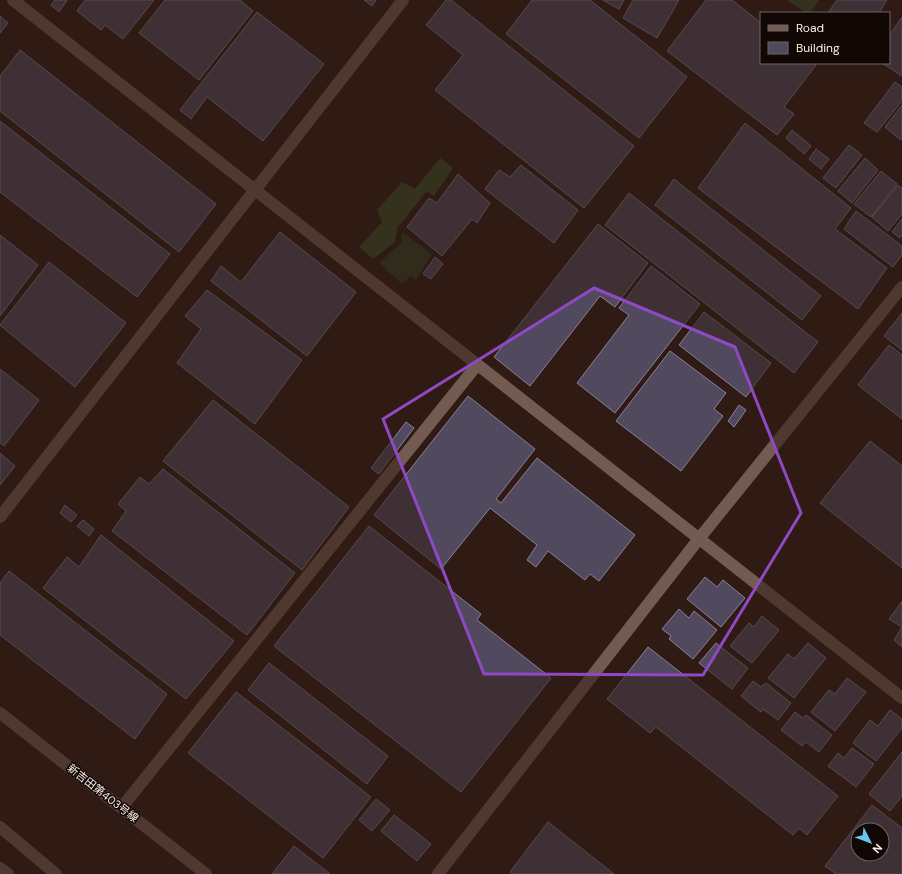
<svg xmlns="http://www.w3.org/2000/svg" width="902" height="874" viewBox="0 0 902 874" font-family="'DM Sans','Noto Sans JP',sans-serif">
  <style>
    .green { fill: #313f24 }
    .forest { fill: #3a4c29 }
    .building { fill: #51495e; stroke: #898198; fill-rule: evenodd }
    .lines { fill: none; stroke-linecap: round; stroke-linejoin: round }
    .minor { stroke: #745b52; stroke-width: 12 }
    .tertiary { stroke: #745b52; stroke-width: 12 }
    .marked { fill: none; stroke: #8f49c5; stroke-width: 3; stroke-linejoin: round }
    .labels { text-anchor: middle; stroke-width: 3; stroke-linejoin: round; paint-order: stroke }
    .street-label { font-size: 11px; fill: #fff0ea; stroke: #110806 }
  </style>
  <rect width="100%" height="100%" fill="#301b14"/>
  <path class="green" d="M402,232L432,254L416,280L410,276L402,284L379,263L401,243Z"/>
  <g class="forest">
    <path d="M787,0H819L810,13H806Z"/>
    <path d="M440,158L453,168L434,196L427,191L398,227L395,242L373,259L359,247L382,222L377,210L402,182L415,189Z"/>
  </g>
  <g class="building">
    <path d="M55,0H67L59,12L51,5Z"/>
    <path d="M85,0H154L123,39L105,25L101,30L77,11Z"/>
    <path d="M165,0H240L253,11L199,80L139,33Z"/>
    <path d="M364,0H376L372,6Z"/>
    <path d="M446,0H451L634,146L584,208L435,90L463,55L426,25Z"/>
    <path d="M532,0H590L687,77L639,138L506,34Z"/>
    <path d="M603,0H624L619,9Z"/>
    <path d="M633,0H679L657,38L623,18Z"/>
    <path d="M706,0H732L761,23V63H814L816,65L784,107L794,114L777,135L667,51Z"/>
    <path d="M837,0H887L879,13H828Z"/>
    <path d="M257,12L324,64L263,141L207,97L191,119L180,110Z"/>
    <path d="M0,16L8,23L0,33Z"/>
    <path d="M902,17V76L882,63H889V36Z"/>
    <path d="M20,50L216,204L179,252L0,111V76Z"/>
    <path d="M895,82L902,87V101L877,132L864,123Z"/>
    <path d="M902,105V139L901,140L885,127Z"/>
    <path d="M0,121L170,254L137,297L0,192Z"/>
    <path d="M745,123L851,208L835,229L887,268L858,309L698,188Z"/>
    <path d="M792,130L811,146L804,154L786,138Z"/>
    <path d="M849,145L862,155L836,188L823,178Z"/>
    <path d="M816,149L829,159L821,169L809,159Z"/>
    <path d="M865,158L878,170L852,203L838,191Z"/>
    <path d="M521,165L578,210L554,243L485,189L499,170L510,177Z"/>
    <path d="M881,171L897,184L871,217L854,204Z"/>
    <path d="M458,174L490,203L477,223L472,219L442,256L407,227L429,198L437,203Z"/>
    <path d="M674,179L821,296L802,320L655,205Z"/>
    <path d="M898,185L902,188V214L888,231L872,217Z"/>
    <path d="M629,193L818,342L794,373L605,225Z"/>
    <path d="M856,211L902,246V255L893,267L844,229Z"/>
    <path d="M902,219V235L900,238L892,232Z"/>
    <path d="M598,224L648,263L615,307L600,296L530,386L494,357Z"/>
    <path d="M280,232L356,292L307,356L211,281L221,266L241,282Z"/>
    <path d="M0,235L38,265L0,316Z"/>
    <path d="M435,257L443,264L431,279L423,274Z"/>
    <path d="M49,262L126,323L75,387L0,325Z"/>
    <path d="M651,266L700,304L615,413L577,383L629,315L619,308Z"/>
    <path d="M207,290L302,360L255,424L177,363L201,329L185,316Z"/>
    <path d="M704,312L771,363L746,397L679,345Z"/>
    <path d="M902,313V350L884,336Z"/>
    <path d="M889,345L902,355V419L858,385Z"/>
    <path d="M670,351L726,393L714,409L723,416L681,471L616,421Z"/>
    <path d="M0,369L39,400L4,446L0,443Z"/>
    <path d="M468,396L535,449L496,499L501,503L537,458L635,535L599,581L590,574L585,580L548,551L536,567L527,560L537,545L490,508L441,569L374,515Z"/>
    <path d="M213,400L349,507L302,570L163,461Z"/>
    <path d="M739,405L746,410L734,427L728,421Z"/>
    <path d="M406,422L414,428L379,474L371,468Z"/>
    <path d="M870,441L902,466V568L820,503Z"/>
    <path d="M0,453L15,466L0,485Z"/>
    <path d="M163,469L295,573L247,635L112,531L126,511L118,504L140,477L149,484Z"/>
    <path d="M65,505L77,515L71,522L60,513Z"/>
    <path d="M83,520L94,529L89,536L77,526Z"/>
    <path d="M369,526L481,614L477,620L551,678L461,792L274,646Z"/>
    <path d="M101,535L234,641L186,699L43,588L67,557L79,567Z"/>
    <path d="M9,571L167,694L135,739L0,635V583Z"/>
    <path d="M705,577L717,587L723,580L745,598L721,627L687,599Z"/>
    <path d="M902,601V627L889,619Z"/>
    <path d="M679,609L689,618L694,611L717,630L693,659L669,639L671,636L662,629Z"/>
    <path d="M762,616L779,630L752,663L730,646L749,623L754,627Z"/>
    <path d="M902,627V647L894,640Z"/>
    <path d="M716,643L748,668L732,689L699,663Z"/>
    <path d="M808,643L826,658L794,698L768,678L788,654L794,659Z"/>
    <path d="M648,647L838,796L807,835L799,828L793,835L656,727L650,733L607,699Z"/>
    <path d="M269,663L388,756L367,784L248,690Z"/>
    <path d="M847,678L866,692L835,731L811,712L829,690L835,694Z"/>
    <path d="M753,681L761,687L766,683L791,703L778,720L763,709L761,712L741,696Z"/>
    <path d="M236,692L371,797L323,858L188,753Z"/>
    <path d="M890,710L902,719V728L876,761L853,743L870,720L878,726Z"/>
    <path d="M795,712L803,718L806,715L832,735L819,752L806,742L802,746L781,730Z"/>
    <path d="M852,748L874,764L856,787L828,766L838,753L844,758Z"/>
    <path d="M902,752V796L890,811L869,794Z"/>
    <path d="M376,799L390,810L372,831L359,820Z"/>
    <path d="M872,805L902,828V874H836L825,866ZM858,830H882V854H858Z"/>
    <path d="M394,815L431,844L417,861L381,831Z"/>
    <path d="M548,822L614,874H513L510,872Z"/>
    <path d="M294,846L330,874H272Z"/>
  </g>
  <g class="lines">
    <g class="minor">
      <path d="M13,0L902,698"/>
      <path d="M0,517L403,0"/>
      <path d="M122,807L477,365"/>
      <path d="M0,868L8,874"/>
      <path d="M438,874L698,540L902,287"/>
    </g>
    <g class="tertiary">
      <path d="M0,713L206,874"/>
      <path d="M0,827L56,874"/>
    </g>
  </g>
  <path d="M0 0H902V874H0ZM594,288L735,347L801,513L703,675L484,674L383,419Z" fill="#301b14" fill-opacity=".55" fill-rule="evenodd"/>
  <path class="marked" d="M594,288L735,347L801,513L703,675L484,674L383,419Z"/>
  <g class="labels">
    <g class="street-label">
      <text transform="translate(103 793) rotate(38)" y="4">新吉田第403号線</text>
    </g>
  </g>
  <rect x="760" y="12" width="130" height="52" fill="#110806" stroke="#706561"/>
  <rect x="768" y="25" width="20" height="6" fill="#745b52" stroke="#706561"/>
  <text x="796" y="32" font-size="12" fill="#fff0ea">Road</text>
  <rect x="768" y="42" width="20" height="12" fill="#51495e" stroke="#706561"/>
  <text x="796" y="52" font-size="12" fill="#fff0ea">Building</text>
  <g transform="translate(870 842) rotate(132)"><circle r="19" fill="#110806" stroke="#706561"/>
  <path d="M0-3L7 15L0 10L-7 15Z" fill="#68c4f0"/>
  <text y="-6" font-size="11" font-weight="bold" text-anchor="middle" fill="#fff0ea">N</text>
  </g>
</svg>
